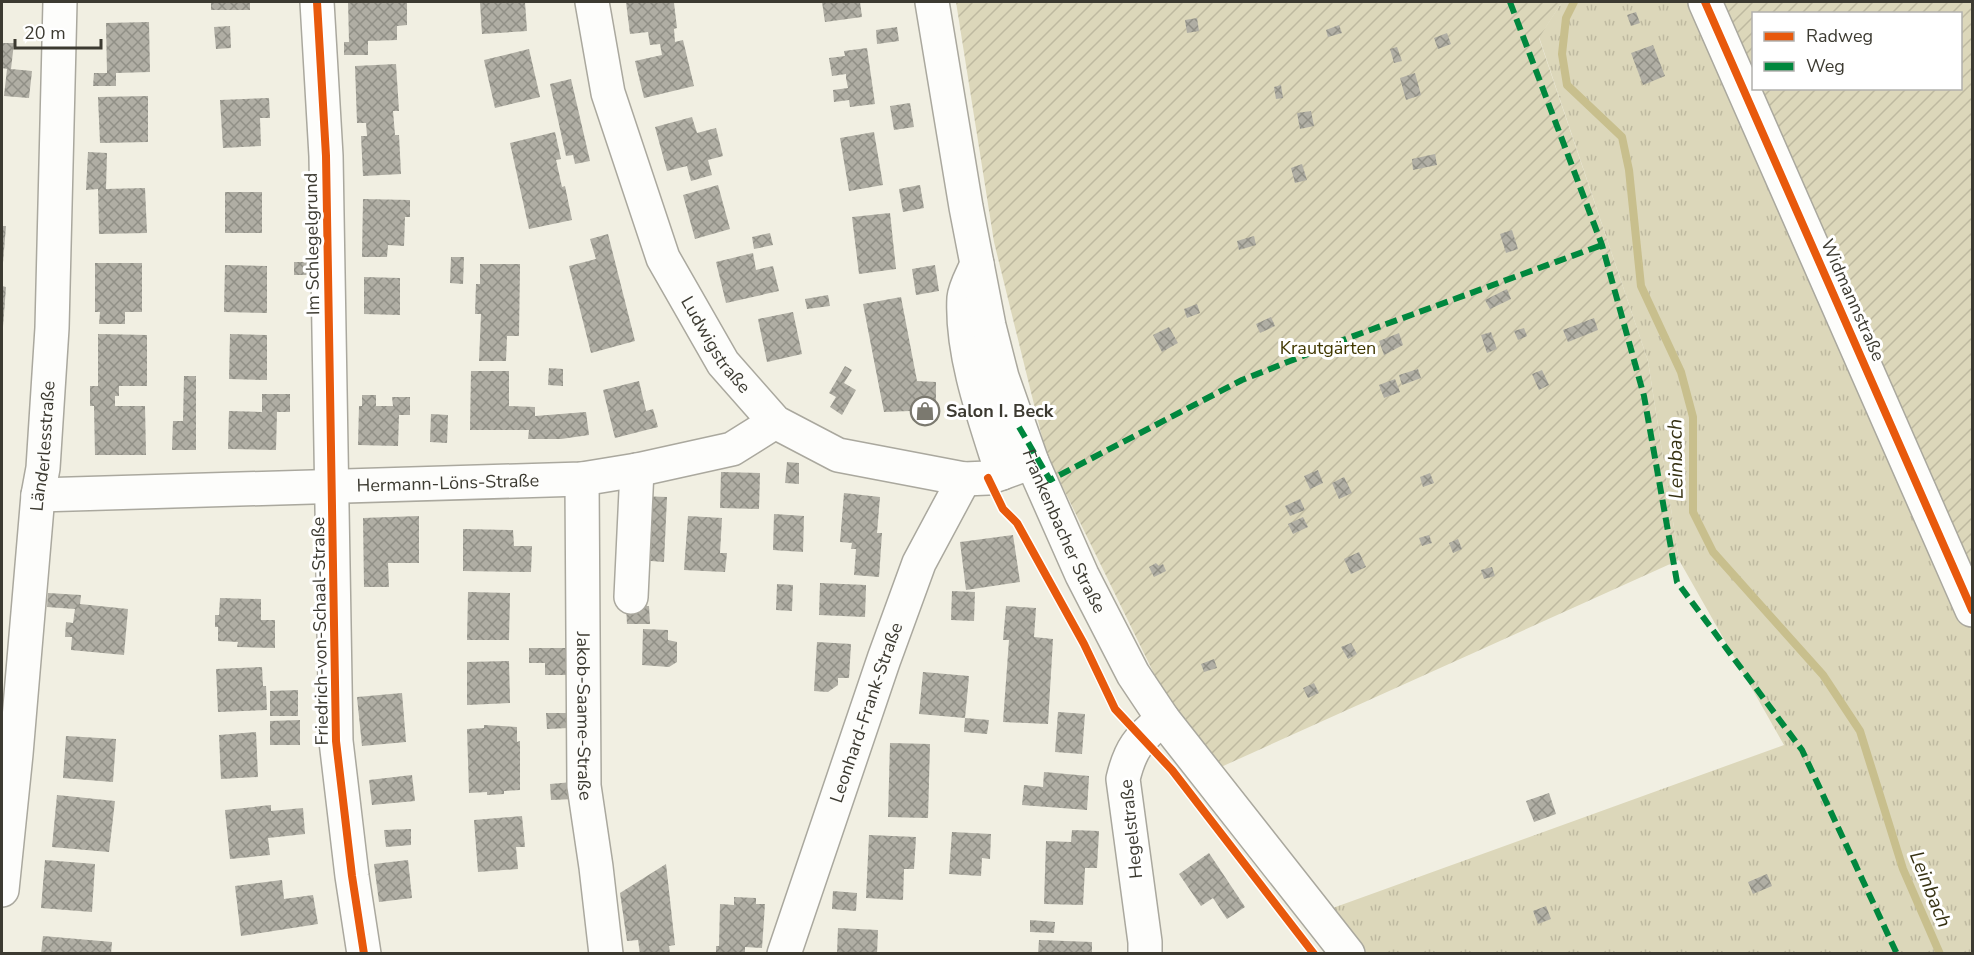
<svg xmlns="http://www.w3.org/2000/svg" width="1974" height="955" viewBox="0 0 1974 955" font-family="'Nunito Sans',sans-serif">
  <style>
    .grass { fill: url(#grass-tufts) }
    .garden { fill: url(#garden-furrows) }
    .lines { fill: none; stroke-linecap: round; stroke-linejoin: round }
    .stream { stroke: #c8bf8d; stroke-width: 8 }
    .building { fill: url(#building-cross-hatch) }
    .minor-casing { stroke: #aaa89e; stroke-width: 36 }
    .major-casing { stroke: #aaa89e; stroke-width: 36 }
    .minor { stroke: #fdfdfb; stroke-width: 33 }
    .major { stroke: #fdfdfb; stroke-width: 33 }
    .quiet { stroke: #00873e; stroke-width: 6; stroke-dasharray: 12 6; stroke-linecap: butt }
    .cycleway-casing { stroke: #fff; stroke-width: 11 }
    .cycleway { stroke: #e8590c; stroke-width: 8 }
    .labels { text-anchor: middle; stroke-width: 6; stroke-linejoin: round; paint-order: stroke }
    .street-label { font-size: 18px; fill: #3c3a31; stroke: #fff }
    .park-label { font-size: 18px; fill: #413800; stroke: #fff }
    .poi-label { font-size: 18px; font-weight: bold; fill: #3c3a31; stroke: #fff; text-anchor: start }
    .water-label { font-size: 20px; font-style: italic; fill: #373213; stroke: #fff }
  </style>
  <defs>
    <pattern id="grass-tufts" width="24" height="20" patternUnits="userSpaceOnUse" patternTransform="scale(1.5)"><rect width="24" height="20" fill="#dcd7ba"/><path d="M3 7l-1-3M5 7V3M7 7l1-3M15 17l-1-3M17 17v-4M19 17l1-3" fill="none" stroke="#beb9a0"/></pattern>
    <pattern id="garden-furrows" width="10" height="10" patternUnits="userSpaceOnUse" patternTransform="scale(1.5)"><rect width="10" height="10" fill="#dcd7ba"/><path d="M-1 1l2-2M0 10L10 0M9 11l2-2" fill="none" stroke="#beb9a0"/></pattern>
    <pattern id="building-cross-hatch" width="8" height="8" patternUnits="userSpaceOnUse" patternTransform="scale(1.5)"><rect width="8" height="8" fill="#b0aea4"/><path d="M0 0l8 8M0 8l8-8" fill="none" stroke="#908f86"/></pattern>
  </defs>
  <rect width="100%" height="100%" fill="#f1efe2"/>
  <path class="grass" d="M1562,2H1715L1972,578V953H1367L1330,909L1784,745L1679,560L1648,361L1539,37Z"/>
  <g class="garden">
    <path d="M956,2H1562L1539,38L1648,361L1679,560L1221,767L1162,690L1046,453L994,242Z"/>
    <path d="M1715,2H1972V578L1754,89L1960,88V14H1754L1753,87Z"/>
  </g>
  <g class="lines">
    <path class="stream" d="M1574,2L1566,18L1562,54L1567,85L1622,137L1629,170L1641,286L1681,372L1693,417V512L1713,552L1823,675L1860,731L1903,869L1940,954"/>
  </g>
  <g class="building">
    <rect x="211" y="2" width="39" height="8"/>
    <path d="M348,2H407V25L397,26V40L368,41V55H344V42H349Z"/>
    <path d="M480,2H525L527,31L482,34Z"/>
    <path d="M626,2H678L674,3L677,28L674,29L675,42L683,40L694,86L644,98L635,61L662,55L660,44L650,45L648,32L630,34Z"/>
    <path d="M822,2H860L862,17L825,22Z"/>
    <path d="M1636,12L1640,23L1631,26L1627,15Z"/>
    <path d="M1197,18L1199,31L1187,33L1185,20Z"/>
    <path d="M149,22L150,72L116,73V86H93L94,73H107L106,23Z"/>
    <path d="M1339,25L1342,33L1328,37L1326,30Z"/>
    <path d="M230,26L231,48L216,49L214,27Z"/>
    <path d="M897,27L899,41L877,44L876,30Z"/>
    <path d="M1447,33L1451,44L1438,49L1434,38Z"/>
    <path d="M2,43H14L11,69L32,71L29,98L4,96L7,69L2,68Z"/>
    <path d="M1653,45L1665,76L1643,85L1631,53Z"/>
    <path d="M1397,47L1402,61L1394,63L1390,49Z"/>
    <path d="M867,48L875,104L850,107L849,100L834,102L833,90L848,88L846,78V74L832,76L829,58L845,56L844,51Z"/>
    <path d="M529,49L540,97L495,108L484,60Z"/>
    <path d="M396,64L399,111H393L395,135H399L401,174L363,176L361,136H367L366,123H357L355,66Z"/>
    <path d="M1415,73L1421,95L1406,100L1400,78Z"/>
    <path d="M571,79L590,161L575,164L573,155L566,156L550,84Z"/>
    <path d="M1281,85L1283,98L1276,99L1274,87Z"/>
    <path d="M148,96V142L100,143L98,97Z"/>
    <path d="M269,98L270,118H260L261,146L223,148L220,100Z"/>
    <path d="M910,103L914,127L894,130L890,106Z"/>
    <path d="M1311,111L1314,126L1300,129L1297,113Z"/>
    <path d="M692,117L697,133L716,128L723,156L708,160L712,175L691,181L687,166L667,171L655,127Z"/>
    <path d="M555,132L561,159L556,160L562,187L565,186L572,220L529,229L510,143Z"/>
    <path d="M874,132L883,185L849,191L840,138Z"/>
    <path d="M88,152L107,153L106,189L145,188L147,233L99,234L98,189L86,190Z"/>
    <path d="M1435,154L1437,165L1413,170L1412,159Z"/>
    <path d="M1302,164L1307,180L1295,183L1291,168Z"/>
    <path d="M718,185L730,229L695,239L683,195Z"/>
    <path d="M920,185L924,208L903,212L899,189Z"/>
    <rect x="225" y="192" width="37" height="41"/>
    <path d="M363,199L410,200V217H405L404,246L388,245L387,257H362Z"/>
    <path d="M890,213L896,269L859,274L852,217Z"/>
    <path d="M2,226H6L3,263H2Z"/>
    <path d="M1512,230L1518,249L1506,253L1500,234Z"/>
    <path d="M770,233L773,245L754,249L752,237Z"/>
    <path d="M608,234L635,341L591,353L569,266L596,259L590,239Z"/>
    <path d="M1254,236L1256,245L1239,250L1237,241Z"/>
    <path d="M753,253L756,270L773,266L779,291L726,303L716,262Z"/>
    <path d="M451,257H464L463,284L450,283Z"/>
    <rect x="294" y="262" width="22" height="13"/>
    <path d="M95,263H142V312H125V324H99L100,312H95Z"/>
    <path d="M480,264H520L519,336H507L506,361H479L481,314H475L476,284H480Z"/>
    <path d="M225,265L267,266V313L224,312Z"/>
    <path d="M935,265L939,291L916,295L912,269Z"/>
    <path d="M364,277L400,278V315L364,314Z"/>
    <path d="M2,286L6,287L3,327H2Z"/>
    <path d="M1507,289L1511,299L1490,309L1485,300Z"/>
    <path d="M828,295L830,306L807,309L805,299Z"/>
    <path d="M901,297L917,381L936,382V410L884,412L863,304Z"/>
    <path d="M1197,304L1200,313L1187,318L1184,309Z"/>
    <path d="M793,312L802,354L767,362L758,319Z"/>
    <path d="M1271,317L1275,326L1260,333L1256,324Z"/>
    <path d="M1594,318L1598,330L1568,342L1563,330Z"/>
    <path d="M1169,327L1178,343L1162,352L1153,335Z"/>
    <path d="M1524,328L1527,336L1518,340L1514,331Z"/>
    <path d="M1491,332L1497,349L1487,353L1481,335Z"/>
    <path d="M1399,333L1403,345L1384,355L1379,341Z"/>
    <path d="M98,334L147,335V386H119V396H115V406H145L146,455H95L94,406H90V386H98Z"/>
    <path d="M230,334L267,335V380L229,379Z"/>
    <path d="M845,366L852,370L844,383L856,390L842,415L830,407L836,397L829,393Z"/>
    <path d="M549,368L563,369V386L548,385Z"/>
    <path d="M1418,369L1421,378L1402,385L1399,375Z"/>
    <path d="M1542,370L1549,385L1539,390L1532,374Z"/>
    <path d="M471,371H509V406L535,407V416L586,412L589,435L561,439H528L529,430H470Z"/>
    <path d="M184,376H196V450H172L173,421H183Z"/>
    <path d="M1395,379L1400,392L1384,398L1379,385Z"/>
    <path d="M639,381L646,411L653,409L658,427L615,438L603,390Z"/>
    <path d="M262,394H290V412H277L276,450L228,449L229,411L262,412Z"/>
    <path d="M362,395H376V406H393L392,397H410V415H399L398,446L358,445L359,406H362Z"/>
    <path d="M431,414L448,415L447,443L430,442Z"/>
    <path d="M787,462L799,463V484L785,483Z"/>
    <path d="M1318,470L1323,483L1310,489L1304,476Z"/>
    <path d="M721,472L760,473L759,509L720,508Z"/>
    <path d="M1430,473L1434,483L1423,487L1420,477Z"/>
    <path d="M1344,477L1352,493L1339,499L1332,483Z"/>
    <path d="M844,493L880,497L877,533H882L879,577L854,575L856,549H851L852,543L840,542Z"/>
    <path d="M638,496L667,497L664,562L638,560Z"/>
    <path d="M1300,499L1305,510L1290,516L1285,506Z"/>
    <path d="M774,514L804,516L803,552L773,550Z"/>
    <path d="M419,516V563H388L389,587H364L363,518Z"/>
    <path d="M688,516L722,518L720,553H727L725,572L684,570Z"/>
    <path d="M1303,517L1308,527L1293,534L1288,524Z"/>
    <path d="M463,529L513,530L514,546H532L531,572L463,571Z"/>
    <path d="M1013,535L1020,582L966,590L960,542Z"/>
    <path d="M1429,535L1432,543L1422,546L1419,538Z"/>
    <path d="M1458,539L1462,549L1453,553L1449,543Z"/>
    <path d="M1359,552L1366,567L1351,574L1344,559Z"/>
    <path d="M1156,563L1159,566L1163,564L1166,571L1154,577L1149,567Z"/>
    <path d="M1492,567L1495,576L1484,579L1481,570Z"/>
    <path d="M820,583L866,585L865,617L819,615Z"/>
    <path d="M777,584L793,585L792,611L776,610Z"/>
    <path d="M952,591L975,592L974,621L951,620Z"/>
    <path d="M468,592L510,593L509,640H467Z"/>
    <path d="M48,593L81,595L80,604L128,609L124,655L71,650L72,637H65L66,622L73,623L75,609L47,607Z"/>
    <path d="M220,598L261,599V620H275V648L237,647L238,642L218,641V627H215V615H219Z"/>
    <path d="M626,606H649L650,624H627Z"/>
    <path d="M1006,606L1036,608L1034,637L1053,639L1048,724L1003,722L1009,640H1003Z"/>
    <path d="M643,629L668,630V640L677,642V662L669,667L642,665Z"/>
    <path d="M817,642L851,644L849,678H838V685L828,692L814,691Z"/>
    <path d="M1351,643L1357,654L1348,659L1341,647Z"/>
    <path d="M529,648H566V675H545V663H529Z"/>
    <path d="M1214,659L1217,668L1204,672L1201,664Z"/>
    <path d="M509,661L510,703L467,705V662Z"/>
    <path d="M262,667L263,686H266L267,710L218,712L216,669Z"/>
    <path d="M923,672L969,676L965,718L989,720L987,734L964,732L965,718L919,714Z"/>
    <path d="M1314,683L1319,693L1308,698L1303,688Z"/>
    <path d="M298,690V716H270V691Z"/>
    <path d="M402,693L406,742L362,746L357,697Z"/>
    <path d="M1058,712L1085,714L1082,754L1055,752Z"/>
    <path d="M546,713H569V728L547,729Z"/>
    <path d="M300,720V745H270V721Z"/>
    <path d="M484,725L517,727V742L520,741V790L504,791V794L487,795V792L469,793L467,729L484,728Z"/>
    <path d="M256,732L258,777L221,779L219,735Z"/>
    <path d="M66,736L116,739L113,782L63,778Z"/>
    <path d="M890,743L930,744L928,818L888,817Z"/>
    <path d="M1044,772L1089,776L1087,810L1022,805L1024,785L1043,787Z"/>
    <path d="M412,775L415,801L372,805L369,780Z"/>
    <path d="M573,782L574,799L551,800L550,784Z"/>
    <path d="M1549,793L1556,814L1534,822L1526,801Z"/>
    <path d="M57,795L115,801L109,852L52,847Z"/>
    <path d="M271,805V811L303,808L305,834L268,838L270,855L230,859L225,810Z"/>
    <path d="M522,816L525,847H516L518,869L478,872L474,820Z"/>
    <path d="M411,829V845L386,847L384,830Z"/>
    <path d="M1072,830L1099,831L1097,868H1085L1083,905L1044,904L1046,841L1071,842Z"/>
    <path d="M952,832L991,834L990,859L982,858L981,876L949,874Z"/>
    <path d="M869,835L916,837L914,869H904L903,900L866,898Z"/>
    <path d="M1209,853L1245,907L1227,919L1213,898L1201,906L1179,874Z"/>
    <path d="M45,860L95,864L92,912L41,908Z"/>
    <path d="M408,860L412,898L379,902L374,864Z"/>
    <path d="M666,864L675,945L669,946L670,954H640L638,940L627,941L620,893Z"/>
    <path d="M1767,874L1772,886L1753,894L1748,882Z"/>
    <path d="M282,880L284,899L313,895L318,924L241,936L235,886Z"/>
    <path d="M833,891L857,893L856,911L832,909Z"/>
    <path d="M734,897L756,898V904H765L762,948L745,947V954H716V946H719L720,904L734,905Z"/>
    <path d="M1546,906L1551,919L1538,924L1533,911Z"/>
    <path d="M1030,920L1055,922L1054,933L1030,932Z"/>
    <path d="M838,928L878,930L877,954H837Z"/>
    <path d="M43,936L112,942L111,954H41Z"/>
    <path d="M1039,940L1092,942V954H1038Z"/>
  </g>
  <g class="lines">
    <g class="minor-casing">
      <g id="minor">
        <path d="M317,2L326,156L336,741L352,876L364,954"/>
        <path id="s1" d="M592,2L608,93L663,258L723,363L775,422L838,455L964,479L988,478L1032,462"/>
        <path d="M1705,2L1972,610"/>
        <path d="M977,264C973,274 965,287 964,298C961,354 985,420 1002,473"/>
        <path id="s2" d="M582,479L584,786L596,867L606,954"/>
        <path id="s3" d="M38,495L582,479L637,470L732,449L775,422"/>
        <path d="M631,597L637,470"/>
        <path id="s4" d="M2,890L16,754L38,495L43,468L52,328L60,2"/>
        <path id="s5" d="M784,954L884,659L919,563L964,479"/>
        <path d="M1145,954V942L1123,779C1130,749 1139,738 1163,719"/>
      </g>
    </g>
    <g class="major-casing">
      <g id="major">
        <path id="s6" d="M932,2L966,207L989,326L1002,377L1032,462L1082,575L1133,674L1163,719L1348,954"/>
      </g>
    </g>
    <use href="#minor" class="minor"/>
    <use href="#major" class="major"/>
    <g class="quiet">
      <path d="M1510,2L1602,245L1644,396L1677,582L1802,750L1897,954"/>
      <path d="M1019,427L1050,480L1242,380L1351,337L1602,245"/>
    </g>
    <g class="cycleway-casing">
      <g id="cycleway">
        <path d="M317,2L326,156L336,741L352,876L364,954"/>
        <path d="M1705,2L1972,610"/>
        <path d="M988,478L1003,509L1017,523L1084,644L1115,709L1172,770L1314,954"/>
      </g>
    </g>
    <use href="#cycleway" class="cycleway"/>
  </g>
  <defs>
    <g id="shop-ring" transform="scale(1.5)"><circle r="9.5" fill="#fff" stroke="#7b796f" stroke-width="1.5"/><path d="M-5-2.5h2.3a2.7 3.5 0 0 1 5.4 0H5L5.5 6h-11ZM-1.5-2.5h3a1.5 2.3 0 0 0-3 0Z" fill="#7b796f"/></g>
  </defs>
  <g fill-rule="evenodd">
    <use href="#shop-ring" x="925" y="411"/>
  </g>
  <g class="labels">
    <g class="street-label">
      <text transform="translate(312 244) rotate(-91)" y="6">Im Schlegelgrund</text>
      <text transform="translate(1853 300) rotate(66)" y="6">Widmannstraße</text>
      <text dy="6" stroke="none"><textPath href="#s1" startOffset="368">Ludwigstraße</textPath></text>
      <text dy="6" stroke="none"><textPath href="#s4" startOffset="446">Länderlesstraße</textPath></text>
      <text dy="6" stroke="none"><textPath href="#s3" startOffset="410">Hermann-Löns-Straße</textPath></text>
      <text dy="6" stroke="none"><textPath href="#s6" startOffset="548">Frankenbacher Straße</textPath></text>
      <text transform="translate(320 631) rotate(-91)" y="6">Friedrich-von-Schaal-Straße</text>
      <text dy="6" stroke="none"><textPath href="#s5" startOffset="255">Leonhard-Frank-Straße</textPath></text>
      <text dy="6" stroke="none"><textPath href="#s2" startOffset="237">Jakob-Saame-Straße</textPath></text>
      <text transform="translate(1131 829) rotate(-96)" y="6">Hegelstraße</text>
    </g>
    <g class="park-label">
      <text x="1328" y="354">Krautgärten</text>
    </g>
    <g class="poi-label">
      <text x="946" y="417">Salon I. Beck</text>
    </g>
    <g class="water-label">
      <text transform="translate(1675 459) rotate(-91)" y="7">Leinbach</text>
      <text transform="translate(1931 889) rotate(68)" y="7">Leinbach</text>
    </g>
  </g>
  <rect width="1974" height="955" fill="none" stroke="#3c3a31" stroke-width="6"/>
  <rect x="1752" y="12" width="210" height="78" fill="#ffffff" stroke="#b1b0ad" stroke-width="1.5"/>
  <rect x="1764" y="32" width="30" height="9" fill="#e8590c" stroke="#b1b0ad" stroke-width="1.5"/>
  <text x="1806" y="42" font-size="18" fill="#3c3a31">Radweg</text>
  <rect x="1764" y="62" width="30" height="9" fill="#00873e" stroke="#b1b0ad" stroke-width="1.5"/>
  <text x="1806" y="72" font-size="18" fill="#3c3a31">Weg</text>
  <path d="M15 39v9h86v-9" fill="none" stroke="#3c3a31" stroke-width="3"/>
  <text x="24" y="39" font-size="18" fill="#3c3a31" stroke="#ffffff" stroke-width="4.5" paint-order="stroke">20 m</text>
</svg>
